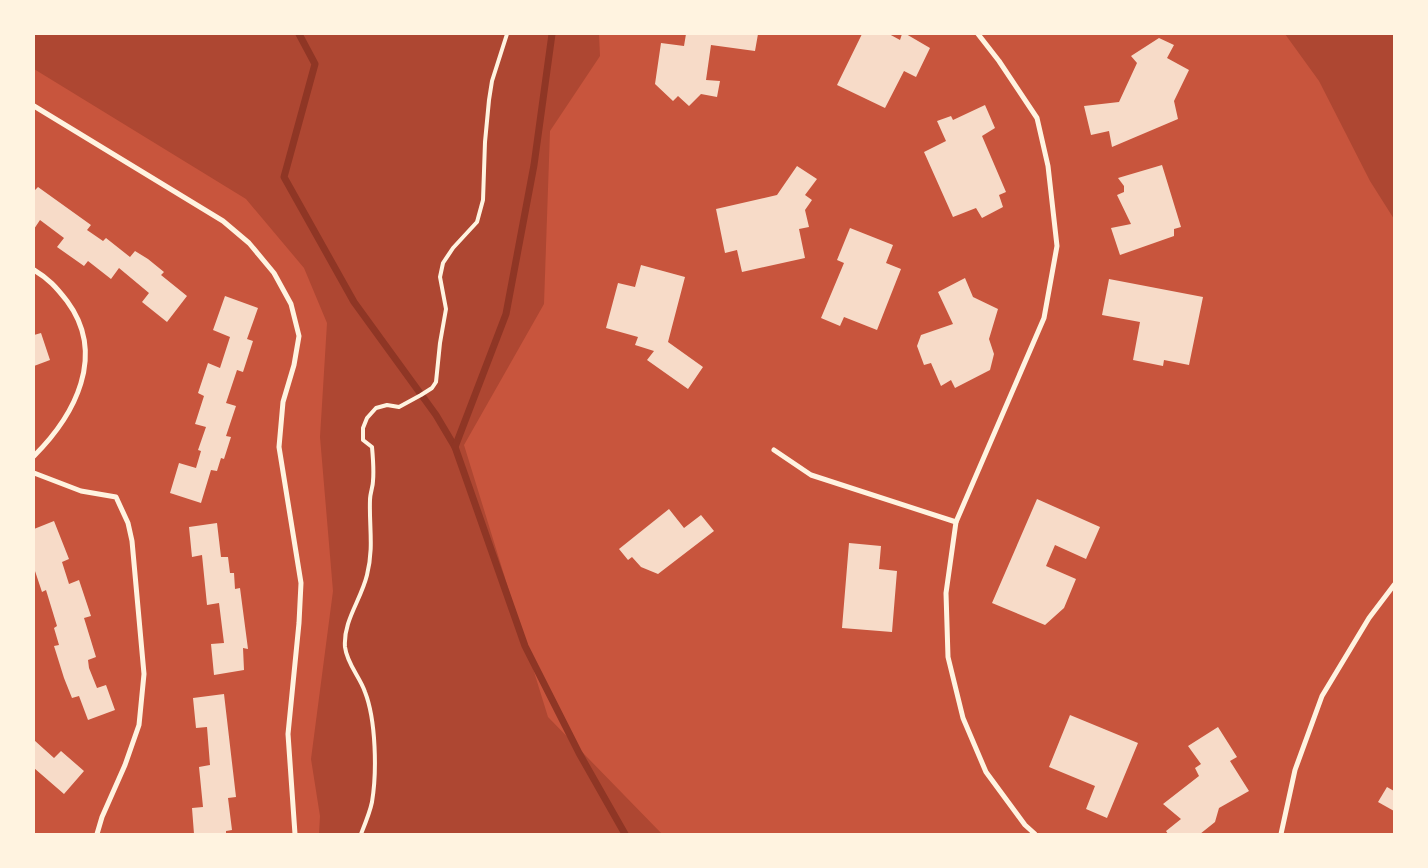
<svg xmlns="http://www.w3.org/2000/svg" width="1428" height="868" viewBox="0 0 1428 868" font-family="'Archivo Narrow',sans-serif">
  <style>
    .green { fill: #ae4732 }
    .lines { fill: none; stroke-linecap: round; stroke-linejoin: round }
    .stream { stroke: #8f3625; stroke-width: 7 }
    .building { fill: #f7dbc8 }
    .service { stroke: #fff3e0; stroke-width: 4 }
    .minor { stroke: #fff3e0; stroke-width: 5 }
  </style>
  <rect width="100%" height="100%" fill="#c8553d"/>
  <g class="green">
    <path d="M34,34H599L600,56L550,131L544,304L464,445L548,717L662,834H319L320,816L311,759L333,591L320,437L327,323L304,268L246,199L34,69Z"/>
    <path d="M1285,34H1394V219L1370,181L1319,81Z"/>
  </g>
  <g class="lines">
    <g class="stream">
      <path d="M299,34L315,64L284,177L354,302L436,415L455,447"/>
      <path d="M552,34L534,165L506,314L455,447L525,646L579,753L625,834"/>
    </g>
  </g>
  <g class="building">
    <path d="M686,34H758L755,51L711,45L706,80L720,81L717,97L701,94L689,106L678,96L673,101L655,84L661,43L684,46Z"/>
    <path d="M862,34H889L900,40L902,34H906L930,48L916,77L904,71L885,108L837,85Z"/>
    <path d="M1159,38L1174,45L1167,58L1189,70L1174,101L1178,119L1112,147L1109,131L1091,135L1084,106L1119,102L1137,63L1131,56Z"/>
    <path d="M985,105L995,128L982,136L1006,192L999,195L1003,207L982,218L976,208L953,217L924,152L946,141L937,121L951,116L953,120Z"/>
    <path d="M1162,165L1181,227L1174,229V236L1120,255L1111,228L1131,224L1117,195L1124,192V186L1118,178Z"/>
    <path d="M797,166L817,179L805,195L812,200L805,210L809,227L799,229L805,258L742,272L737,250L725,253L716,209L777,195Z"/>
    <path d="M38,187L91,225L87,230L103,241L106,238L130,257L135,251L148,259L164,272L161,275L187,296L167,322L142,302L149,293L119,268L111,279L88,261L84,266L57,247L64,238L40,220L34,229V189L35,190Z"/>
    <path d="M850,228L893,245L886,263L901,269L877,330L844,317L840,326L821,318L844,263L837,260Z"/>
    <path d="M641,265L685,277L668,342L703,367L688,389L647,360L654,351L635,345L638,337L606,328L618,283L635,287Z"/>
    <path d="M965,278L973,297L998,309L989,339L994,354L990,370L955,388L951,380L941,386L931,363L924,365L917,346L921,335L953,324L938,292Z"/>
    <path d="M1109,279L1203,297L1189,365L1164,360L1163,366L1133,360L1140,322L1102,315Z"/>
    <path d="M225,296L258,308L247,339L253,341L243,372L237,370L226,403L236,406L226,436L231,437L224,459L221,458L217,471L211,470L201,503L170,493L179,463L196,468L201,451L198,450L206,427L195,424L204,396L198,393L208,363L220,368L230,337L213,330Z"/>
    <path d="M41,333L50,360L34,366V335Z"/>
    <path d="M1037,499L1100,527L1086,559L1055,545L1046,566L1076,579L1064,608L1045,625L992,603Z"/>
    <path d="M669,509L684,528L701,515L714,531L658,574L641,567L632,557L628,560L619,549Z"/>
    <path d="M54,521L69,559L62,562L69,584L79,580L91,616L84,618L96,657L88,660L89,668L97,688L106,685L115,710L88,720L79,696L72,698L64,678L54,646L59,645L54,628L57,626L46,590L42,592L34,568V529Z"/>
    <path d="M217,523L221,557H228L230,573H234L235,589L240,588L248,649L243,648L244,670L214,675L211,644L224,643L219,603L207,605L202,555L192,557L189,527Z"/>
    <path d="M849,543L881,546L879,569L897,571L892,632L842,628Z"/>
    <path d="M224,694L236,797L228,798L232,830L226,831V834H194L192,808L203,807L199,767L210,765L207,727L196,728L193,698Z"/>
    <path d="M1070,715L1138,743L1107,818L1086,809L1095,786L1049,767Z"/>
    <path d="M1218,727L1237,757L1230,761L1249,791L1219,808L1215,822L1200,834H1168L1166,831L1181,819L1163,804L1199,776L1195,768L1201,764L1188,746Z"/>
    <path d="M34,740L54,758L61,751L84,771L64,794L34,768Z"/>
    <path d="M1387,787L1394,791V811L1378,802Z"/>
  </g>
  <g class="lines">
    <path class="service" d="M361,834C365,824 370,812 372,802C377,772 376,720 365,692C360,677 347,664 345,647C343,621 361,600 367,575C374,547 369,527 370,500C370,493 373,487 373,481C374,470 373,458 372,447L363,440V428L367,418L376,408L387,405L399,407L421,395L432,388L436,382L440,343L446,309L440,277L443,263L453,248L477,222L483,200L485,142L489,100L492,81L507,34"/>
    <g class="minor">
      <path d="M978,34L999,61L1037,118L1048,166L1057,246L1044,318L956,522L946,593L948,657L963,718L986,772L1025,825L1035,834"/>
      <path d="M34,106L223,221L249,243L274,273L291,304L299,336L294,365L283,402L279,447L301,583L299,623L288,734L295,834"/>
      <path d="M34,270C49,279 56,287 67,301C107,355 75,415 34,456"/>
      <path d="M774,450L811,475L956,522"/>
      <path d="M34,473L81,491L116,497L128,523L132,541L144,674L139,725L125,765L102,817L97,834"/>
      <path d="M1281,834L1295,770L1322,696L1369,618L1394,585"/>
    </g>
  </g>
  <rect width="1428" height="868" fill="none" stroke="#fff3e0" stroke-width="70"/>
</svg>
